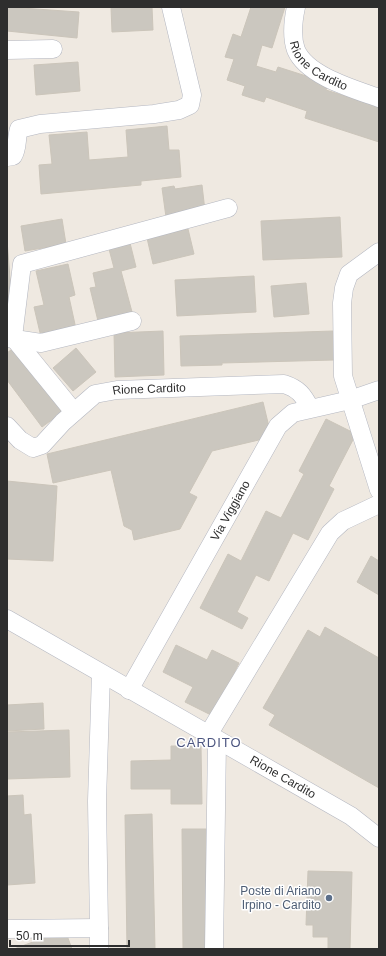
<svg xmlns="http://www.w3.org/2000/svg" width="386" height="956" viewBox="0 0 386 956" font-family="Arial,sans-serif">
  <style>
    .building { fill: #cbc7bf; stroke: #cbc5ba }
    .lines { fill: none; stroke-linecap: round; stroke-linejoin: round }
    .minor-casing { stroke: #b4b7c1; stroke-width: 19 }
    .minor { stroke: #fff; stroke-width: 18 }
    .service-dot { fill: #5c6f8a; stroke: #fff; stroke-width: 1.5 }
    .labels { text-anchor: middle; stroke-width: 3; stroke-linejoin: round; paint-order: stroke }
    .street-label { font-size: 12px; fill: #2e2e2e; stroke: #fff }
    .service-label { font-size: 12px; fill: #4e5e75; stroke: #fff; text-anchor: end }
    .neighbourhood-label { font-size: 13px; letter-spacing: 1px; fill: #4d5680; stroke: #fff }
  </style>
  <rect width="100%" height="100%" fill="#efe9e1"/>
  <g class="building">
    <path d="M7,7L79,12L77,38L7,31Z"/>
    <path d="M111,7H152L153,30L112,32Z"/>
    <path d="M251,7H285L272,48L262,45L256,66L276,72L278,67L328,83L326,90L379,107V142L305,118L307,111L266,97L264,102L242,95L245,86L227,80L234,59L225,57L233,34L241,37Z"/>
    <path d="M78,62L80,91L36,95L34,65Z"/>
    <path d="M167,126L169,150H179L181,177L141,181V185L41,194L39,165L52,164L49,135L87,132L89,160L128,157L126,130Z"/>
    <path d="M202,185L205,211L166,217L162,188L174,186L175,189Z"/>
    <path d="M340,217L342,257L263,260L261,221Z"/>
    <path d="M62,219L66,244L25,251L21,226Z"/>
    <path d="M188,229L194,254L153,264L147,238Z"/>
    <path d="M7,240L14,329H7Z"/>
    <path d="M130,243L136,267L121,271L132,312L98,321L90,288L96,287L93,273L114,268L109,249Z"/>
    <path d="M68,264L75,295L69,297L76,329L41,337L34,307L44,305L36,271Z"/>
    <path d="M254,276L256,312L177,316L175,280Z"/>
    <path d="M306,283L309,314L274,317L271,286Z"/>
    <path d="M163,331L164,375L115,377L114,333Z"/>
    <path d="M333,331L334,360L222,363V365L181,366L180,336Z"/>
    <path d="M16,346L65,410L42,427L7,380V353Z"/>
    <path d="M76,348L96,372L73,391L53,368Z"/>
    <path d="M263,402L269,427L263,439L212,451L189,493L197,497L180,529L134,540L132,530L124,526L111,470L53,483L47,454Z"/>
    <path d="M326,419L356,434L329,486L334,489L308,540L293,533L269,581L256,575L237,612L248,618L242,629L200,608L228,554L241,561L266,511L281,518L304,474L299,471Z"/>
    <path d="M7,481L57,486L53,561L7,559Z"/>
    <path d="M371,556L379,561V595L357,582Z"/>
    <path d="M325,627L379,658V788L269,725L275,715L263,708L308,630L320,637Z"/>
    <path d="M176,645L207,660L212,650L239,663L213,716L185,702L193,687L163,672Z"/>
    <path d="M43,703L44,729L7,731V705Z"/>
    <path d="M69,730L70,777L7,779V732Z"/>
    <path d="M171,746H201L202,804H171V789H131V761L171,760Z"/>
    <path d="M23,795L24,815L31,814L35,883L7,885V796Z"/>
    <path d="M152,814L155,949H127L125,815Z"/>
    <path d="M182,829H209V949H183Z"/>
    <path d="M308,871L352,872L350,949H328V937H313V925H306Z"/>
    <path d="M65,930L72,949H14Z"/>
  </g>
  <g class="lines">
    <g class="minor-casing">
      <g id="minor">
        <path id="s1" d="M296,7C293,21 291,36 296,50C307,76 354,89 379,98"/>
        <path d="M7,50L53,49"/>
        <path d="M7,157L13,156C18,148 16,138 19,129L40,124L154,114L179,110L190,105L192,95L171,7"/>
        <path d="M379,252L349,274L344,288L342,303L343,376L379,490"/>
        <path d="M8,338L41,343L132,321"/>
        <path d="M74,412L13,337L22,264L228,208"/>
        <path id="s2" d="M7,426L20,440L33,448L42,445L63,422L95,394L117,390L284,384C299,389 303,395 310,408"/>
        <path id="s3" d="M7,619L351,816L379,838"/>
        <path id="s4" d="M129,690L278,426L293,413L350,400L379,390"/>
        <path d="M208,735L330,533L343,521L379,504"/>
        <path d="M99,928L97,801L101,674"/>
        <path d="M7,929L99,928V949"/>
        <path d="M214,949L217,740"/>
      </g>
    </g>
    <use href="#minor" class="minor"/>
  </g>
  <circle class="service-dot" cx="329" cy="898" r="4"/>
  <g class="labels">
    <g class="street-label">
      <text dy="4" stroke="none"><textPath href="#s1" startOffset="71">Rione Cardito</textPath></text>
      <text dy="4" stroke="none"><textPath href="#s2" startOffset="172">Rione Cardito</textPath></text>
      <text dy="4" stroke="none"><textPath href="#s4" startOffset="206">Via Viggiano</textPath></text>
      <text dy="4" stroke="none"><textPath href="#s3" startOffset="318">Rione Cardito</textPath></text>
    </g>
    <g class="service-label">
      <text x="321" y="895">Poste di Ariano<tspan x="321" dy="14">Irpino - Cardito</tspan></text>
    </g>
    <g class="neighbourhood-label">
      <text x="209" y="747">CARDITO</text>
    </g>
  </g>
  <rect width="386" height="956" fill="none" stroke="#2e2e2e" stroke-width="16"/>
  <path d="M10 940v6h119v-6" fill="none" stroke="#2e2e2e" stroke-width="2"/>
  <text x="16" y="940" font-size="12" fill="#2e2e2e" stroke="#ffffff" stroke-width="3" paint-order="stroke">50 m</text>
</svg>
